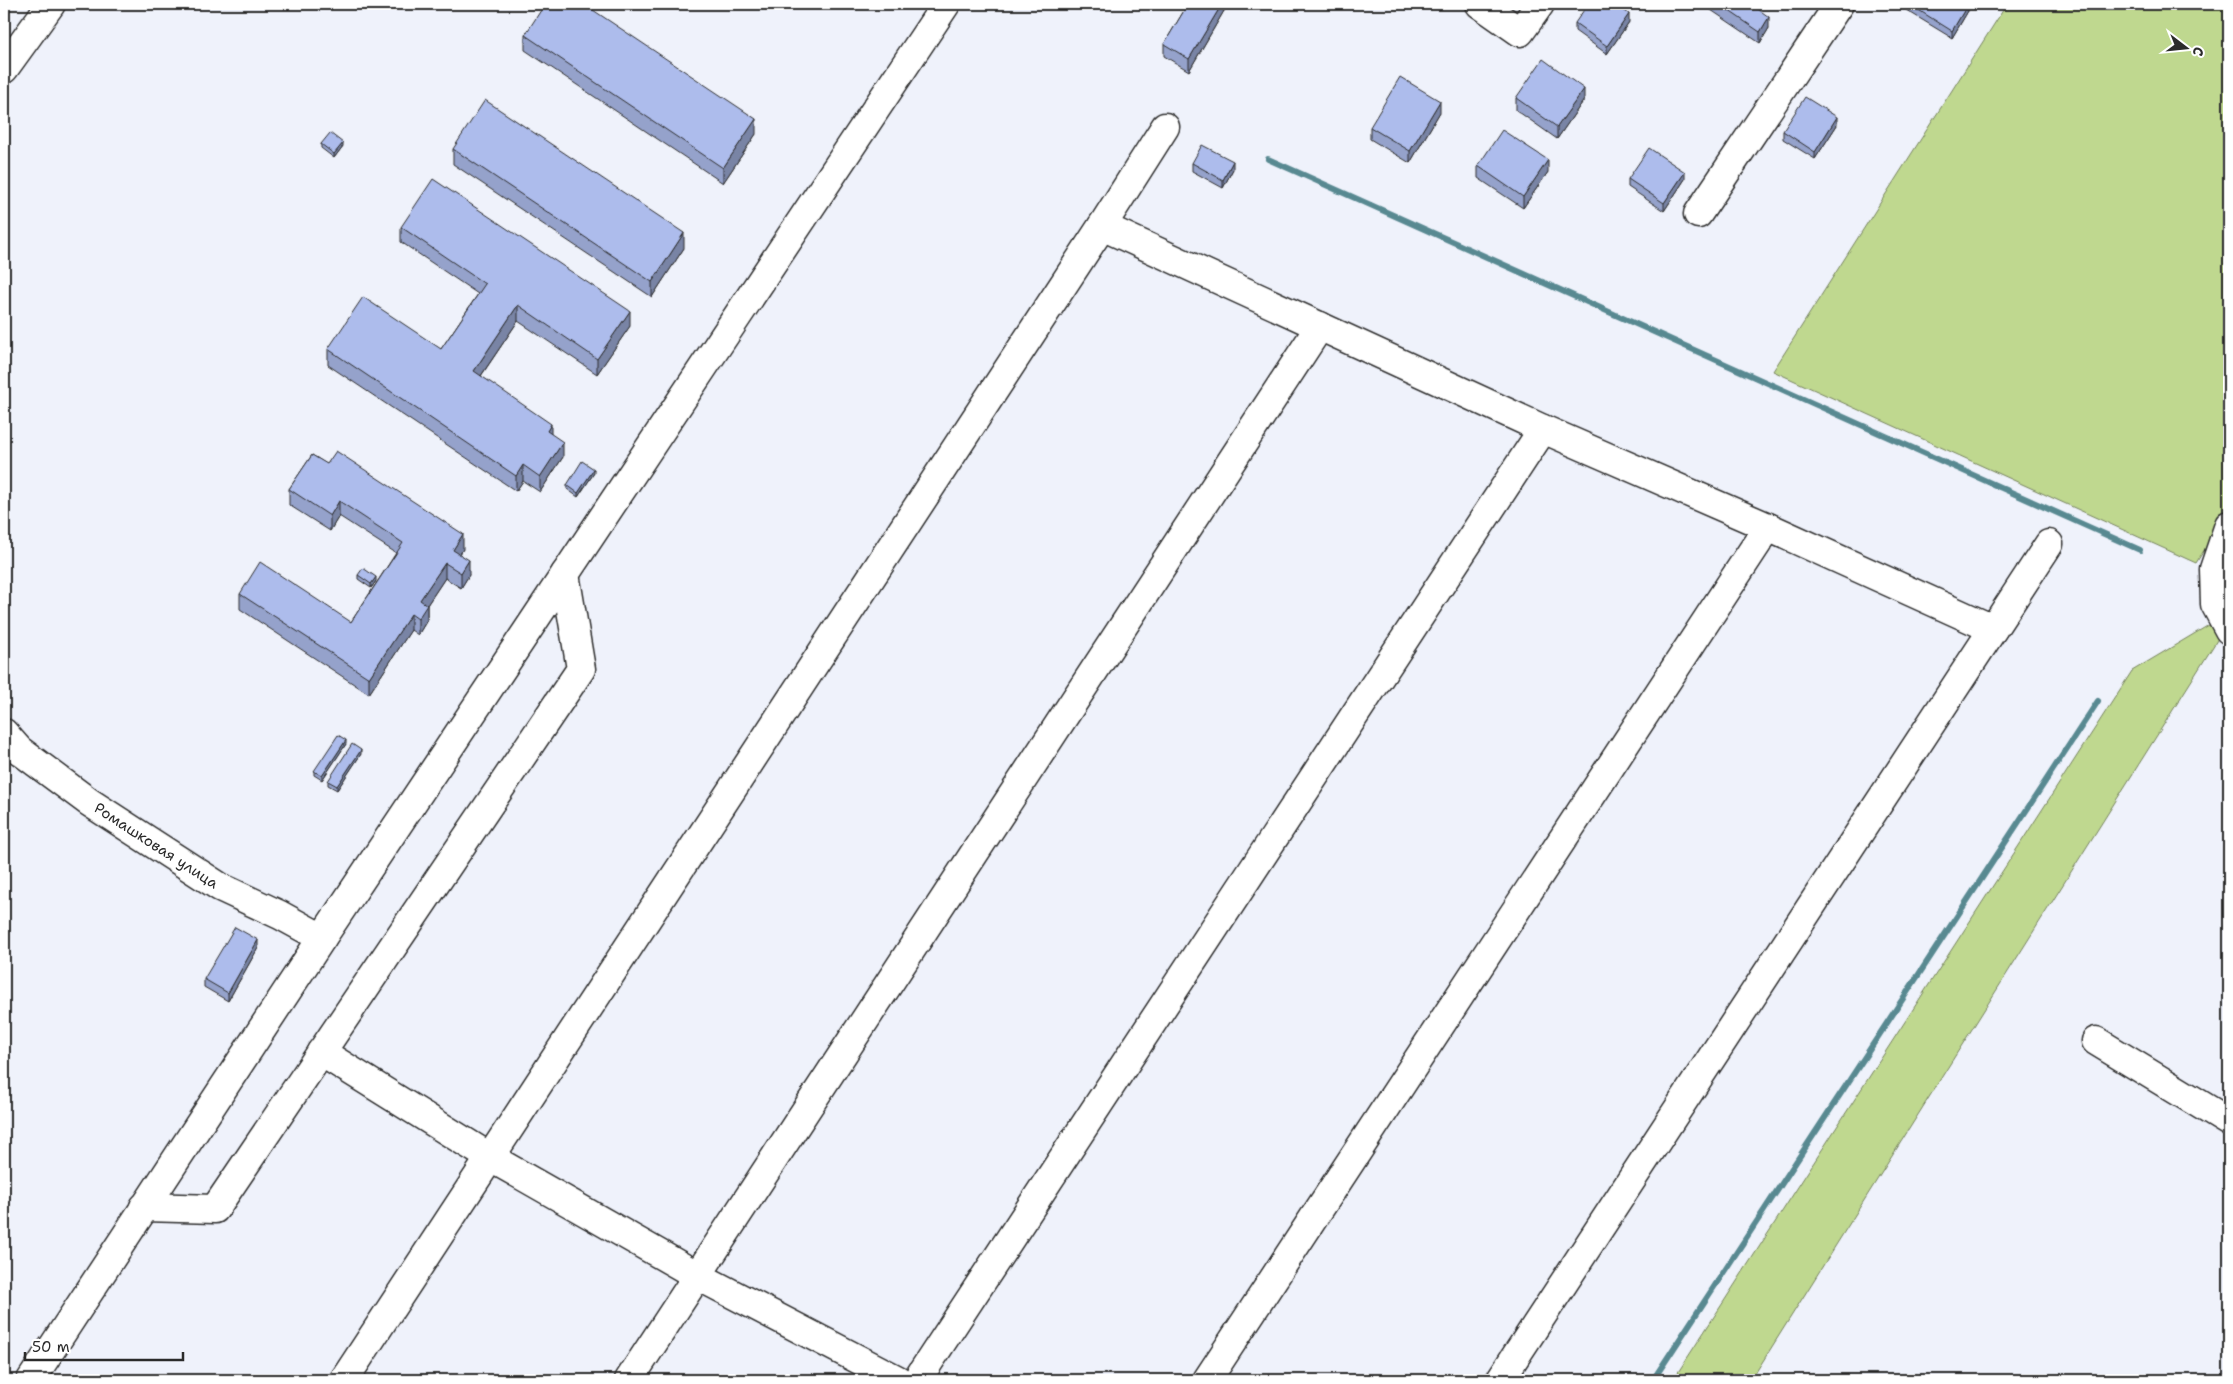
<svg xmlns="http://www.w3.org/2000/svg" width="2233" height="1384" viewBox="0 0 2233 1384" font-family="'Shantell Sans',sans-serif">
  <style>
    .green { fill: #bfd88f; stroke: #75825d }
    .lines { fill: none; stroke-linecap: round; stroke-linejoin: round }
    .stream { stroke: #598991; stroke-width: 6 }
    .minor-casing { stroke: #2b2b2b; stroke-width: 31 }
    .minor { stroke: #fff; stroke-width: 28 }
    .wall { fill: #95a2cb; stroke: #2b2b2b }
    .shaded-wall { fill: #7984a5; stroke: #2b2b2b }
    .building { fill: #adbcec; stroke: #2b2b2b }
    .labels { text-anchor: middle; stroke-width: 4; stroke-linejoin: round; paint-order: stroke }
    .street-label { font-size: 15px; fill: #2b2b2b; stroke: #fff }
  </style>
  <rect width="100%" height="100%" fill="#eff2fb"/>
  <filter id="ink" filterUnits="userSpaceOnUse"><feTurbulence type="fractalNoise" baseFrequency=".02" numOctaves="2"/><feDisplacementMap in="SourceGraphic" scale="10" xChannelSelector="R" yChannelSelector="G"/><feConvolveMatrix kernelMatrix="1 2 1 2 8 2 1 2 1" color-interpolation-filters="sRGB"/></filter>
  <g filter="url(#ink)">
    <g class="green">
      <path d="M2007,4H2229V511L2196,563L1773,371Z"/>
      <path d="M2229,613V621L1751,1380H1673L2132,671Z"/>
    </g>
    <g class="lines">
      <g class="stream">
        <path d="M1268,159L2140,550"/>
        <path d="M1653,1380L2098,701"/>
      </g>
      <g class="minor-casing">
        <g id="minor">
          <path d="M1480,4L1520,32L1540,4"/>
          <path d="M4,69L51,4"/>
          <path d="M1698,214L1839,4"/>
          <path d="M1102,226L1543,429L1768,527L1993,629"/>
          <path d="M2229,525L2214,569L2215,604L2229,630"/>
          <path id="s1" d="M4,733L19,750L89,802L220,887L280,915L322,938"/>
          <path d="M2096,1041L2229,1122"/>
          <path d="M321,1052L491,1158L698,1276L898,1380"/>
          <path d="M144,1207L215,1209L581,669L565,574"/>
          <path d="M31,1380L322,938L946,4"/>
          <path d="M344,1380L1102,226L1165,127"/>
          <path d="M629,1380L1320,326"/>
          <path d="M917,1380L1543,429"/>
          <path d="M1207,1380L1768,527"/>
          <path d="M1500,1380L2049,544"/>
        </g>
      </g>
      <use href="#minor" class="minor"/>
    </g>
    <g class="wall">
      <path d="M1188,4H1228L1189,71L1164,56V44Z"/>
      <path d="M1708,4H1751L1769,28L1760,43L1708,8Z"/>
      <path d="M1906,4H1968V11L1952,38L1906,10Z"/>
      <path d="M1629,22L1607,54L1575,31V23Z"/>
      <path d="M525,35L756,134L723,183L525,50Z"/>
      <path d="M1516,98L1584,100L1557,139L1516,110Z"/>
      <path d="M1440,112L1410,163L1370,139V127Z"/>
      <path d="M1837,125L1815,159L1783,139V131Z"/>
      <path d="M321,144L343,146L334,158L321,148Z"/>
      <path d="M453,149L684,248L652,297L453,164Z"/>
      <path d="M1192,163L1233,169L1223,188L1192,171Z"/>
      <path d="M1478,166L1548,172L1523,208L1478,178Z"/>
      <path d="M1628,179H1685L1664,211L1628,187Z"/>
      <path d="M401,227L630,326L597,374L518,321L481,376L551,434L563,457L540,492L523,481L516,491L328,365V349H441L478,294L401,242Z"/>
      <path d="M312,455L463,549L460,554L469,575L461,588L445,578L427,605V620L418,635L411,630L369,694L240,609V594L351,622L396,553L339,516L330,531L289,505V489Z"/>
      <path d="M594,473L578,497L567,489V485Z"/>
      <path d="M358,575L376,581L371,588L358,579Z"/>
      <path d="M346,744L322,780L314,775V771Z"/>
      <path d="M361,754L337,790L328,785V781Z"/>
      <path d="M258,948L228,1001L204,987V979Z"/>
    </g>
    <g class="shaded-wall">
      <path d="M1222,4H1228L1189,71V59Z"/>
      <path d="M1968,4V11L1952,38V31Z"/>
      <path d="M1629,14V22L1607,54V46Z"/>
      <path d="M1769,17V28L1760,43V32Z"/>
      <path d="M1584,89V100L1557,139V127Z"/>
      <path d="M1440,101V112L1410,163V151Z"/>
      <path d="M1837,117V125L1815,159V152Z"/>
      <path d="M756,119V134L723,183V168Z"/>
      <path d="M343,143V146L334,158V154Z"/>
      <path d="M1548,160V172L1523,208V197Z"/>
      <path d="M1233,161V169L1223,188V180Z"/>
      <path d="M1685,172V179L1664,211V203Z"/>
      <path d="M684,233V248L652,297V282Z"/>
      <path d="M518,305V321L474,386V371Z"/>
      <path d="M630,311V326L597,374V359Z"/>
      <path d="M551,424V439L547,431Z"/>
      <path d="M563,442V457L540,492V477Z"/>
      <path d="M523,465V481L516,491V476Z"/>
      <path d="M594,469V473L578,497V493Z"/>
      <path d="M339,501V516L330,531V516Z"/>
      <path d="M463,534V549L453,565V550Z"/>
      <path d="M469,560V575L461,588V573Z"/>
      <path d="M445,563V578L427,605V620L418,635V619L420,600Z"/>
      <path d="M376,577V581L371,588V584Z"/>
      <path d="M411,614V630L369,694V678Z"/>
      <path d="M346,740V744L322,780V776Z"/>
      <path d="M361,750V754L337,790V786Z"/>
      <path d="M258,940V948L228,1001V993Z"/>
    </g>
    <g class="building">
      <path d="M545,4H584L756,119L723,168L525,35Z"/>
      <path d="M1188,4H1222L1189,59L1164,44Z"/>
      <path d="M1588,4H1615L1629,14L1607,46L1575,23Z"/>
      <path d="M1719,4H1751L1769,17L1760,32Z"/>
      <path d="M1909,4H1968L1952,31Z"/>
      <path d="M1543,59L1584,89L1557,127L1516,98Z"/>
      <path d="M1400,77L1440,101L1410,151L1370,127Z"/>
      <path d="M1805,97L1837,117L1815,152L1783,131Z"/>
      <path d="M485,100L684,233L652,282L453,149Z"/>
      <path d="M1502,130L1548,160L1523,197L1478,166Z"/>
      <path d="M330,133L343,143L334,154L321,144Z"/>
      <path d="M1202,145L1233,161L1223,180L1192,163Z"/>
      <path d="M1649,148L1685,172L1664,203L1628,179Z"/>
      <path d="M433,179L630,311L597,359L518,305L474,371L551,424L547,431L563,442L540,477L523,465L516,476L328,349L363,297L441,349L485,284L401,227Z"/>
      <path d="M336,451L463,534L453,550L469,560L461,573L445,563L420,600L427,605L418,619L411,614L369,678L240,594L260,562L351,622L403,543L339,501L330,516L289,489L312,455L327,464Z"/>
      <path d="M582,461L594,469L578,493L567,485Z"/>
      <path d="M363,568L376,577L371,584L358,575Z"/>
      <path d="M338,735L346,740L322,776L314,771Z"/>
      <path d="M352,744L361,750L337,786L328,781Z"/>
      <path d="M235,927L258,940L228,993L204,979Z"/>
    </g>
  </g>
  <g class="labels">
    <g class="street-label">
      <text dy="5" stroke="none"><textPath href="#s1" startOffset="190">Ромашковая улица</textPath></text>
    </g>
  </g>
  <rect width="2233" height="1384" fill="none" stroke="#fff" stroke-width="20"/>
  <rect x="10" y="10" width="2213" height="1364" fill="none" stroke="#2b2b2b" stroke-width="2" filter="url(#ink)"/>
  <g transform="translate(2186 48) rotate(106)" stroke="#ffffff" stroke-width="4" paint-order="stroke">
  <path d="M0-4L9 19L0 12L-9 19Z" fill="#2b2b2b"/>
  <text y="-8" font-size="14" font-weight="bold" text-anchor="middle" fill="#2b2b2b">С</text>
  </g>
  <path d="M25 1352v8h158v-8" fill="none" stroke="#2b2b2b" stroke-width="2.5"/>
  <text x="32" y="1352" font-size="15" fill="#2b2b2b" stroke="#ffffff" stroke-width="4" paint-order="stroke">50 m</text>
</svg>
